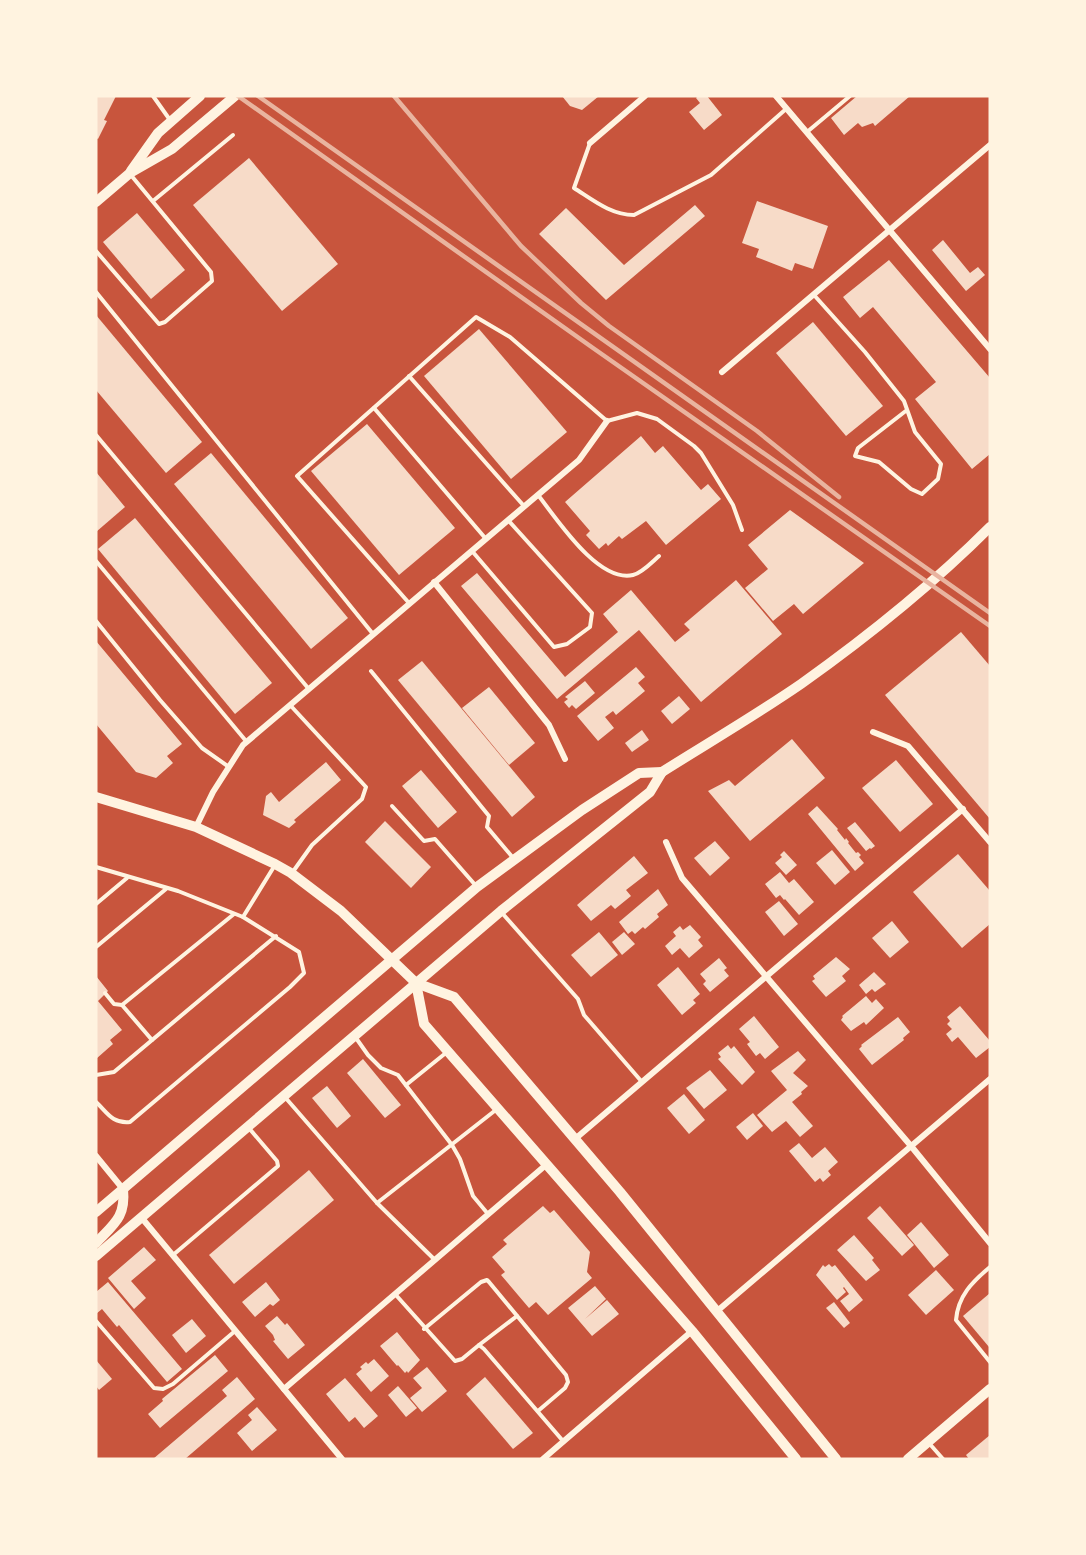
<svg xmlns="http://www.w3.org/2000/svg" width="1086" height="1555" viewBox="0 0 1086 1555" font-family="'Nunito Sans',sans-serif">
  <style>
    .building { fill: #f7dbc8 }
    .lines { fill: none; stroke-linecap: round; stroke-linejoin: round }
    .service { stroke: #fff3e0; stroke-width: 4 }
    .minor { stroke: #fff3e0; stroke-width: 6 }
    .tertiary { stroke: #fff3e0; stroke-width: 10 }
    .secondary { stroke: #fff3e0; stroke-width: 10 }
    .rail { stroke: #e9b49f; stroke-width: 4.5 }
  </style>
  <rect width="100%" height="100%" fill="#c8553d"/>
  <g class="building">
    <path d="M96,96H116L104,120L107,121L98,139L96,138Z"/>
    <path d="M562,96H599L582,110L570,106Z"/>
    <path d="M698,96H707L722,115L704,130L689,112L700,103L696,98Z"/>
    <path d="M857,96H910L875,126L873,123L862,127L858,123L844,135L831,118Z"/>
    <path d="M249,158L338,264L282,311L193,205Z"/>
    <path d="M757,201L828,226L813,269L795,263L792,271L756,257L759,249L742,243Z"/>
    <path d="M695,205L705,216L606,300L539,234L566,208L624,265Z"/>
    <path d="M137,213L185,270L151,299L103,242Z"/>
    <path d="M943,240L970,273L978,267L985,275L966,291L932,250Z"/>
    <path d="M889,260L990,378V454L972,469L915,399L936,382L873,307L860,318L843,297Z"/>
    <path d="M96,315L202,442L166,473L96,390Z"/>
    <path d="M813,322L883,406L846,436L776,353Z"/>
    <path d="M479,329L567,432L511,479L424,376Z"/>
    <path d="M367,424L455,528L399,575L311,471Z"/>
    <path d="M641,436L655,453L663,446L701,490L708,484L721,499L666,545L646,521L622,539L619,536L608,546L606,543L599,549L586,535L590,531L565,502Z"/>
    <path d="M211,453L348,618L311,649L174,484Z"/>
    <path d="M96,472L125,507L96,532Z"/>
    <path d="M790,510L864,563L803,614L794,604L773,621L745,588L768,569L748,545Z"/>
    <path d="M135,518L272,683L235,714L98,549Z"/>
    <path d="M477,573L565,677L618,632L603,614L631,590L675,642L690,630L684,624L736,580L782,634L701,702L639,630L557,699L461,586Z"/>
    <path d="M961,632L990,666V819L885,695Z"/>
    <path d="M96,641L182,744L167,756L173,763L156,778L136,772L96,724Z"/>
    <path d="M422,661L535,797L512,817L398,680Z"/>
    <path d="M636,667L645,677L638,683L645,691L616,715L613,711L605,717L614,728L598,741L577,716Z"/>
    <path d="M585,681L595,693L576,709L572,705L569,708L564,702L568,699L565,697Z"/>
    <path d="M489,687L535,743L509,765L462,708Z"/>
    <path d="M679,696L690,709L672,724L661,711Z"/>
    <path d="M642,730L649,740L632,752L625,743Z"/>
    <path d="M792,739L825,778L750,841L708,791L729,780L735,786Z"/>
    <path d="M896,760L933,804L900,832L862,788Z"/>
    <path d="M326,762L341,780L294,820L296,822L289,828L263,815L266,796L271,792L279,802Z"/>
    <path d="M421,770L457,812L438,828L402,786Z"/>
    <path d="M817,806L838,829L837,830L845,840L846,838L849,842L848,843L856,853L858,852L861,855L859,857L864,863L855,871L808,814Z"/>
    <path d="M385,821L431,867L411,888L365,842Z"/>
    <path d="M855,822L875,846L871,849L870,848L866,851L847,828Z"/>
    <path d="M715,841L730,858L710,876L694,858Z"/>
    <path d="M832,850L850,872L835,885L816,863Z"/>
    <path d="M784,851L797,865L786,875L775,863L782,857L780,855Z"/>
    <path d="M958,854L990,891V924L962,948L913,892Z"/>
    <path d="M634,856L648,873L626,890L631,896L615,909L611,905L591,921L577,905Z"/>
    <path d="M780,872L789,883L794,879L814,902L799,915L785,899L784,900L780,895L776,898L765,884Z"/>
    <path d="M658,889L668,905L657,914L659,917L645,929L643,927L635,934L632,931L628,934L619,922Z"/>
    <path d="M779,901L798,924L784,936L765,912Z"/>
    <path d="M892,921L909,942L890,958L872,938Z"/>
    <path d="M690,925L701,937L698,940L703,946L689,958L680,948L672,955L665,946L676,936L673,932L680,926L683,930Z"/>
    <path d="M599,932L618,955L591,977L571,955Z"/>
    <path d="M624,932L635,944L622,955L612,942Z"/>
    <path d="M836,957L850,969L842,976L846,981L826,997L812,981L815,979L813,976Z"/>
    <path d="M719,958L727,968L724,970L729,976L710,992L703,984L706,981L700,974Z"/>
    <path d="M678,967L700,994L693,1000L696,1003L682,1015L657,985Z"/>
    <path d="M874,972L886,984L875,992L872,989L866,994L859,985Z"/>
    <path d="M96,976L108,991L98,1001L122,1030L110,1040L113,1044L96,1059Z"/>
    <path d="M866,996L872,1003L876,999L884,1008L866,1025L864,1022L851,1031L841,1020L843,1017L842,1016Z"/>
    <path d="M960,1006L990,1041V1047L976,1058L958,1037L952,1042L946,1034L952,1029L947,1024L950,1021L947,1017Z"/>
    <path d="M754,1016L779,1047L765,1059L760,1053L756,1056L747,1044L750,1042L739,1029Z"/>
    <path d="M898,1017L910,1032L903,1038L904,1040L872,1065L859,1049L862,1046L861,1045Z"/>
    <path d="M728,1045L731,1049L734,1046L755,1072L742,1085L718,1059L721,1057L718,1053Z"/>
    <path d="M798,1051L806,1060L793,1073L808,1086L801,1092L802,1094L792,1102L813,1126L800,1137L786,1121L772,1132L757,1115L787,1090L771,1071Z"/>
    <path d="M363,1059L401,1105L385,1118L347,1073Z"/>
    <path d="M710,1070L727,1090L704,1109L686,1088Z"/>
    <path d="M327,1086L351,1116L337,1128L312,1098Z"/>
    <path d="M684,1094L705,1120L689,1134L667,1108Z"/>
    <path d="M753,1113L763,1126L747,1140L736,1127Z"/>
    <path d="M799,1143L812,1158L825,1147L838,1162L828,1171L831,1175L823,1182L820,1178L815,1182L789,1151Z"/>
    <path d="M309,1170L334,1200L234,1284L209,1255Z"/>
    <path d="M543,1206L550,1213L554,1210L590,1252L587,1272L592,1278L548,1315L536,1302L529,1308L501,1275L505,1272L492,1257L507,1244L503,1240Z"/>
    <path d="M880,1206L914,1245L902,1256L867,1218Z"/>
    <path d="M921,1222L949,1255L934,1268L907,1235Z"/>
    <path d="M854,1235L874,1258L872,1260L880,1270L866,1281L837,1250Z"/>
    <path d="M144,1247L156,1260L131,1281L146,1298L134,1309L108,1278Z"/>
    <path d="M829,1264L832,1267L835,1265L863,1300L849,1312L840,1301L849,1294L844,1287L843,1288L846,1292L837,1300L816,1275L823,1265L825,1267Z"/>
    <path d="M936,1270L954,1290L926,1315L908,1295Z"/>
    <path d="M108,1282L182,1369L167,1382L119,1325L117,1327L102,1309L96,1314V1292Z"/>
    <path d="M266,1282L280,1300L273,1306L270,1304L255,1317L242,1302Z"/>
    <path d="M595,1286L606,1299L585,1319L607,1300L619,1314L592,1336L568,1308Z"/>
    <path d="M990,1293V1346L989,1347L963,1316Z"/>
    <path d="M834,1302L850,1323L844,1328L826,1308Z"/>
    <path d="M277,1316L285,1325L287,1323L305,1345L288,1359L273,1341L275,1340L273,1335L265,1326Z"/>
    <path d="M192,1319L206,1336L186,1353L172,1335Z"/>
    <path d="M397,1332L420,1360L408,1373L407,1371L405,1373L398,1365L397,1366L380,1346Z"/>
    <path d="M215,1355L228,1371L160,1428L148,1414L163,1401L162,1399Z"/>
    <path d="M374,1359L389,1376L371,1392L356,1374L362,1369L360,1367L366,1362L368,1364Z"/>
    <path d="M96,1360L112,1379L99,1390L96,1386Z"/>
    <path d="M427,1367L447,1391L422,1412L410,1398L422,1388L413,1378Z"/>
    <path d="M237,1377L255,1399L185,1459H153L227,1396L222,1390Z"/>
    <path d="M485,1377L533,1433L513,1449L466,1394Z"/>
    <path d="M345,1378L378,1416L364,1428L355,1417L349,1422L326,1394Z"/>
    <path d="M398,1386L417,1408L406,1417L388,1395Z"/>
    <path d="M257,1407L277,1430L252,1451L237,1433L252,1420L248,1415Z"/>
    <path d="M990,1435V1459H969L966,1455Z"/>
  </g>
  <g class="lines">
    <g class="service">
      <path d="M153,96L170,120"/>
      <path d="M807,132L850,96"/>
      <path d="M590,143L574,188C593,200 611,215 634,215L711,175L786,109"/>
      <path d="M153,201L233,135"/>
      <path d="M96,251L159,324L165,322L212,281L211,272L130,174"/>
      <path d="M96,292L373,634"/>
      <path d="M814,295L865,352L904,401L915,432L941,464L938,479L922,494L911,489L879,462L855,456L858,448L907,410"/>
      <path d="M409,376L524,506"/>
      <path d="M374,408L486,539"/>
      <path d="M96,435L308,688"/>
      <path d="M538,495C557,519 598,583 633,575C642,573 652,562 659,556"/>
      <path d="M472,551L554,647L567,644L590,627L592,613L508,520"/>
      <path d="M96,561L246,741"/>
      <path d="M409,603L297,476L476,317L510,337L607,421L637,413L657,419L694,446L701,453L733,505L742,530"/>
      <path d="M96,621L160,700L202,748L229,767"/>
      <path d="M371,671L489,816L487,827L514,859"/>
      <path d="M290,705L366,787L362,799L312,845L292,873"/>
      <path d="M392,806L424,841L435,839L477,887"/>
      <path d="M96,867L178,891L243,917L299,952L304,973L290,987L130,1122C112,1124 107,1112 96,1102"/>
      <path d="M96,904L127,878"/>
      <path d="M502,913L578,999L584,1015L642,1082"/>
      <path d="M243,917L275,865"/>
      <path d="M96,947L166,889"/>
      <path d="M105,993L114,1004L122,1005"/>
      <path d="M356,1038L368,1055L381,1068L398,1075L452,1145L460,1159L473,1196L488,1214"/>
      <path d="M152,1040L122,1005L234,914"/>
      <path d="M96,1075L114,1072L276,936"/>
      <path d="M406,1085L447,1052"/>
      <path d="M284,1096L377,1203L435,1260"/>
      <path d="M377,1203L497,1109"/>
      <path d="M173,1255L278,1166L277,1161L248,1127"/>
      <path d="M990,1267C972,1282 958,1296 956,1320L990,1362"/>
      <path d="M395,1294L455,1361L462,1359L479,1345L484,1349L563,1441"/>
      <path d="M96,1321L154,1388L163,1389L173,1384L235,1331"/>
      <path d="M424,1329L481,1282L487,1280L489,1282L566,1375L568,1382L565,1388L538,1411"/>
      <path d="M479,1345L517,1316"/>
      <path d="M928,1442L943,1459"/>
    </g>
    <g class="minor">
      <path d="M776,96L990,349"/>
      <path d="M590,143L645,96"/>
      <path d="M722,372L990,145"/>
      <path d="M434,582L549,725L565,759"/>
      <path d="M873,732L908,746L990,842"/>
      <path d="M196,827L213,792L243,745L579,460L607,421"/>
      <path d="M666,842L682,878L911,1146L990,1243"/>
      <path d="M575,1139L963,809"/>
      <path d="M96,1156L123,1189"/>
      <path d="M141,1217L342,1459"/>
      <path d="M716,1312L990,1079"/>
      <path d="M284,1389L547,1164"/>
      <path d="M543,1459L692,1331"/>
    </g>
    <g class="tertiary">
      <path d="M131,171L158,133L200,96"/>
      <path d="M96,202L130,173L172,149L235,96"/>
    </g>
    <g class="secondary">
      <path d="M96,797L196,827L275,864L291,873L341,911L416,983L454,997L620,1192L836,1459"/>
      <path d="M416,983L424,1024L692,1331L796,1459"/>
      <path d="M96,1212L477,887L582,810L639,773L662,772"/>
      <path d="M96,1243C114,1224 126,1217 123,1189"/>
      <path d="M96,1256L501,911L650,792L662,772C708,743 756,715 801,684C867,637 932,585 990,527"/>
      <path d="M908,1459L990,1389"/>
    </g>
    <g class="rail">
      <path d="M238,96L593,348L990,626"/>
      <path d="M258,96L990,613"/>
      <path d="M394,96L521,246L581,303L609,326L757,431L839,497"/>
    </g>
  </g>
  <rect width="1086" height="1555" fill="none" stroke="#fff3e0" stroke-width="195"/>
</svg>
